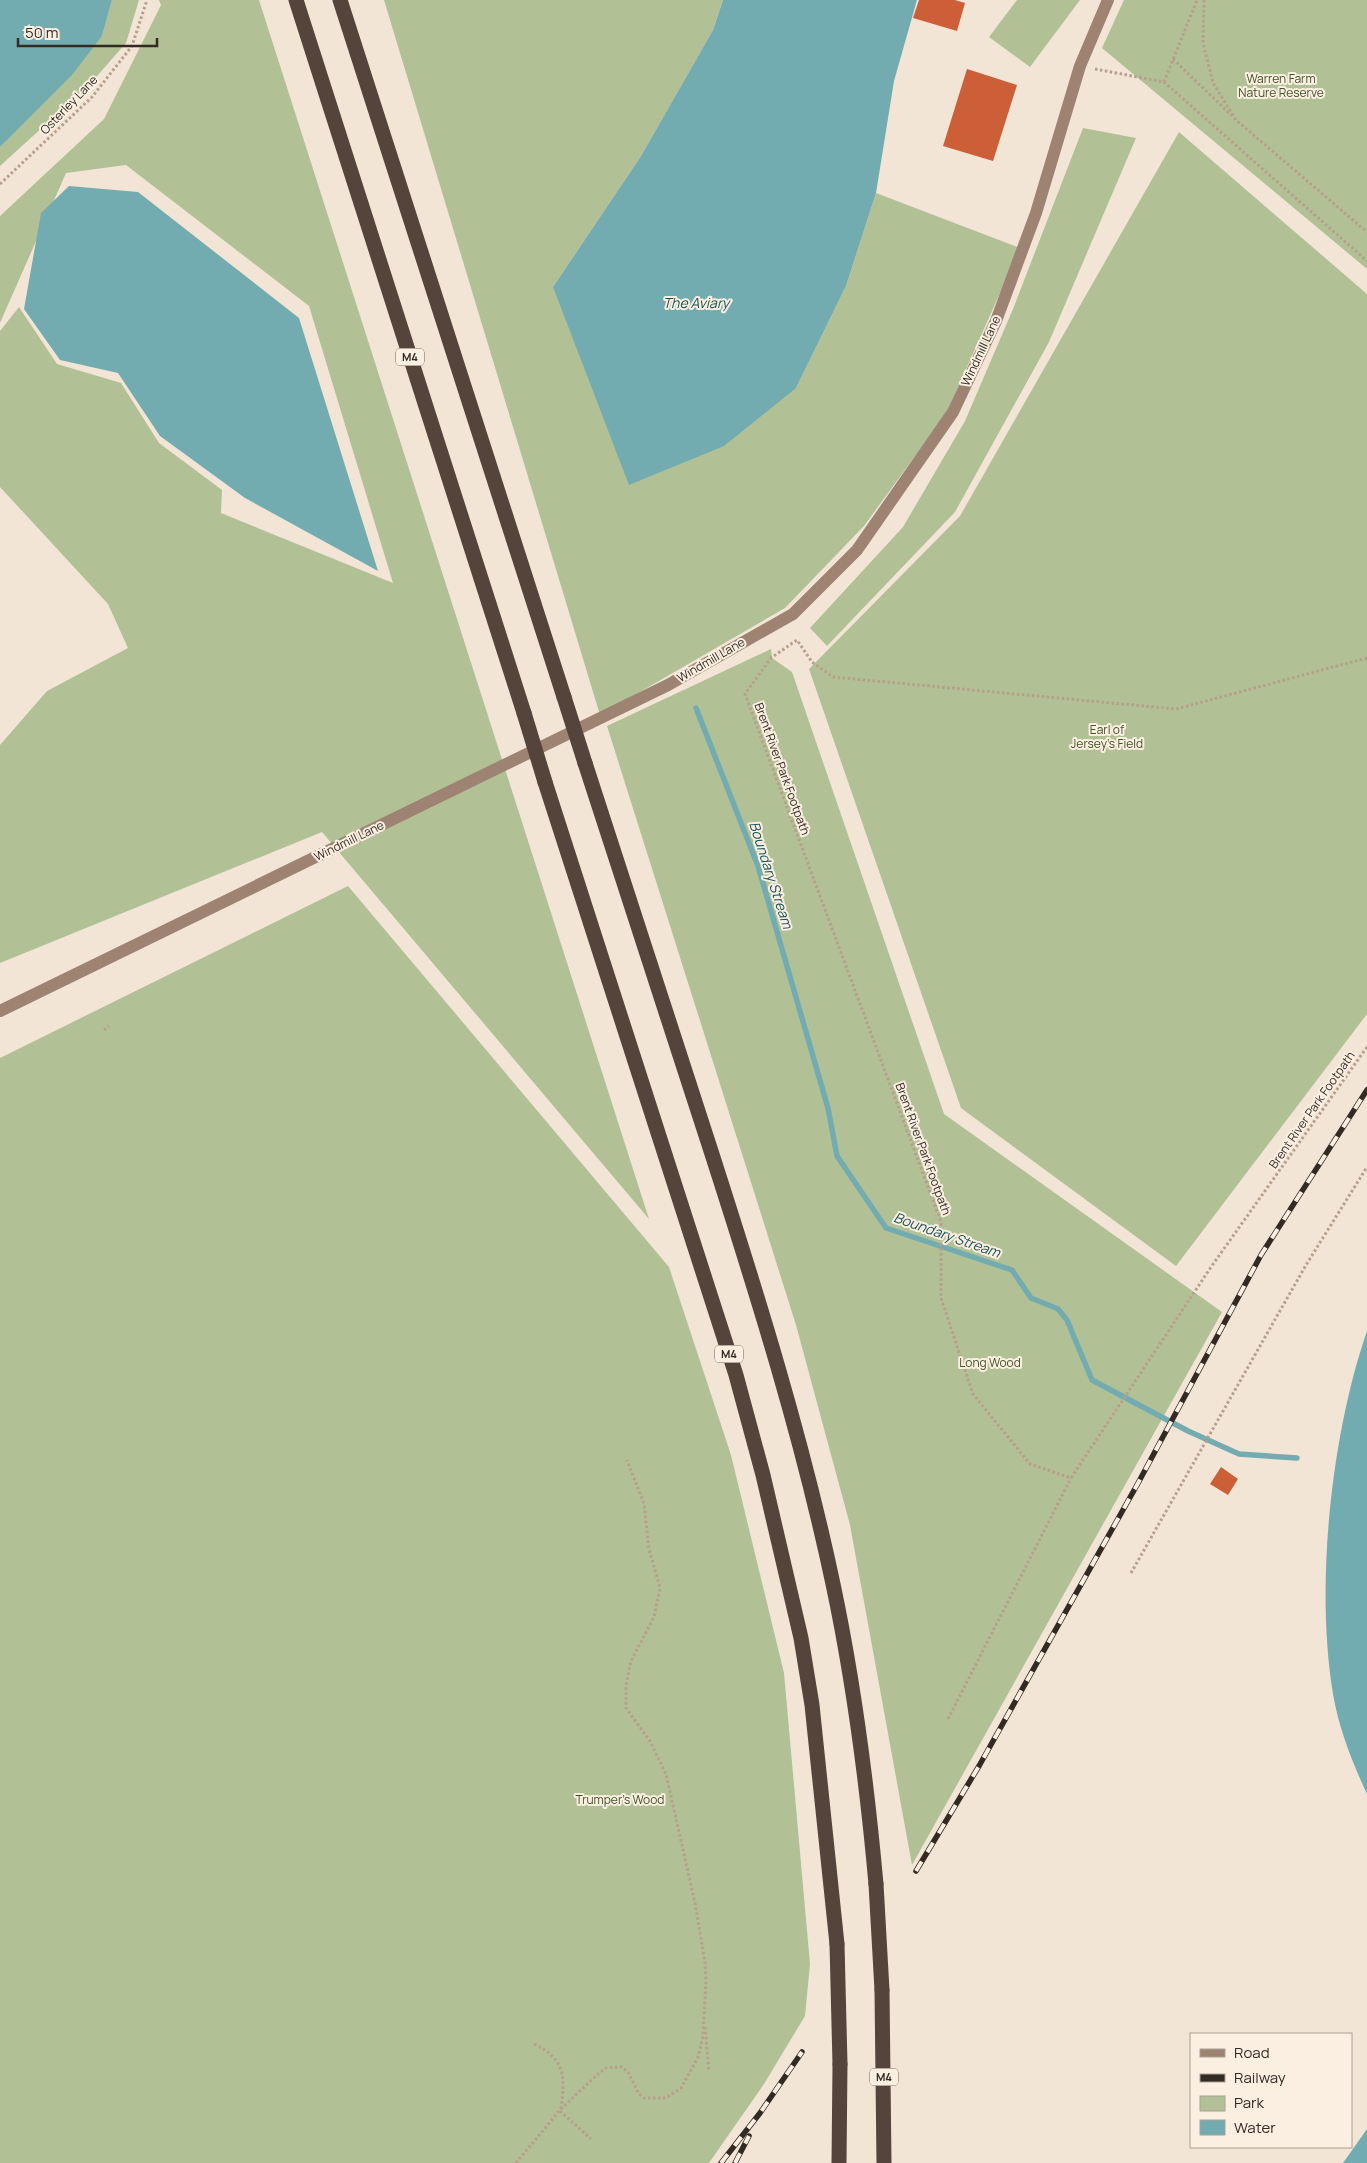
<svg xmlns="http://www.w3.org/2000/svg" width="1367" height="2163" viewBox="0 0 1367 2163" font-family="Manrope,sans-serif">
  <style>
    .green { fill: #b1c195 }
    .water { fill: #73acb0 }
    .lines { fill: none; stroke-linecap: round; stroke-linejoin: round }
    .stream { stroke: #73acb0; stroke-width: 5.5 }
    .building { fill: #cd5f38 }
    .path { stroke: #b69f8b; stroke-width: 3; stroke-dasharray: 2.5 2.5; stroke-linecap: butt }
    .secondary { stroke: #9e8372; stroke-width: 12 }
    .highway { stroke: #55443b; stroke-width: 15 }
    .rail-casing { stroke: #342a24; stroke-width: 5.5 }
    .rail { stroke: #faefe1; stroke-width: 4; stroke-dasharray: 11; stroke-linecap: butt }
    .highway-bridge { stroke: #55443b; stroke-width: 15 }
    .labels { text-anchor: middle; stroke-width: 4; stroke-linejoin: round; paint-order: stroke }
    .shield { fill: #faefe1; stroke: #6f655d; stroke-width: 1 }
    .shield-label { font-size: 11px; font-weight: bold; fill: #342a24 }
    .park-label { font-size: 12px; fill: #425327; stroke: #faefe1 }
    .street-label { font-size: 12px; fill: #342a24; stroke: #faefe1 }
    .water-label { font-size: 14px; font-style: italic; fill: #185257; stroke: #faefe1 }
  </style>
  <rect width="100%" height="100%" fill="#f2e5d5"/>
  <g class="green">
    <path d="M112,0H139L126,43L90,84L0,166V147L102,36Z"/>
    <path d="M159,0H259L649,1219L322,832L0,963V745L47,691L128,648L108,604L0,487V331L19,307L57,364L121,383L159,443L222,490L221,513L393,583L309,306L126,165L66,173L0,323V216L104,119L161,5Z"/>
    <path d="M384,0H723L713,30L641,156L553,287L796,388L846,286L876,193L1020,248L947,412L864,526L785,608L600,715Z"/>
    <path d="M1017,0H1080L1030,67L989,37Z"/>
    <path d="M1124,0H1367V269L1102,48Z"/>
    <path d="M1083,128L1136,138L1049,342L955,512L827,646L810,628L903,527L965,421L1013,309Z"/>
    <path d="M1179,132L1367,294V1014L1176,1266L961,1108L809,669L960,516Z"/>
    <path d="M771,649L772,658L792,672L944,1114L1222,1312L912,1865L850,1525L796,1325L607,726Z"/>
    <path d="M348,886L669,1267L731,1455L784,1673L810,1964L805,2016L764,2084L709,2163H0V1058Z"/>
  </g>
  <g class="water">
    <path d="M0,0H112L102,36L72,75L0,147Z"/>
    <path d="M723,0H917L894,81L876,193L846,286L796,388L724,446L629,485L553,287L641,156L713,30Z"/>
    <path d="M69,186L138,192L299,318L378,571L245,498L160,436L118,373L60,360L24,309L41,213Z"/>
    <path d="M1367,1331V1794C1352,1762 1339,1729 1333,1694C1315,1586 1331,1435 1367,1331Z"/>
    <path d="M1367,2129V2163H1343Z"/>
  </g>
  <g class="lines">
    <path class="stream" d="M696,708L758,866L828,1108L837,1156L886,1228L1012,1270L1031,1298L1058,1309L1067,1320L1092,1380L1188,1431L1239,1454L1297,1458"/>
  </g>
  <g class="building">
    <path d="M919,0H955L965,3L957,31L913,18Z"/>
    <path d="M967,69L1017,85L993,161L943,146Z"/>
    <path d="M1221,1467L1238,1479L1228,1495L1210,1484Z"/>
  </g>
  <g class="lines">
    <g class="path">
      <path d="M1204,0L1203,43L1213,83L1236,120L1367,232"/>
      <path d="M1173,59L1232,116"/>
      <path d="M1095,69L1164,82L1367,261"/>
      <path d="M1164,82L1197,0"/>
      <path d="M0,184L92,97L132,46L147,0"/>
      <path d="M1367,658L1176,709L833,677L812,662L797,640L771,658L745,694L941,1222V1298L973,1394L1030,1464L1071,1478L1211,1267L1367,1047"/>
      <path d="M104,1030L109,1026"/>
      <path d="M1131,1573L1306,1265L1367,1167"/>
      <path d="M948,1719L1071,1478"/>
      <path d="M705,2027L709,2072"/>
      <path d="M534,2044C566,2059 565,2078 561,2109"/>
      <path d="M560,2111L591,2139"/>
      <path d="M516,2163L561,2109L598,2074L606,2068L622,2067L628,2072L639,2094L644,2098H666L681,2088L698,2057L703,2036L706,1982L705,1962L695,1903L666,1774L650,1741L626,1708V1685L631,1661L654,1617L660,1588L649,1549L644,1504L627,1460"/>
    </g>
    <path class="secondary" d="M0,1011L668,685L793,614L857,550L953,412L996,321L1036,213L1080,66L1108,0"/>
    <g class="highway">
      <path d="M296,0L524,713"/>
      <path d="M340,0L564,697"/>
      <path d="M585,763C627,892 669,1022 711,1151C757,1294 802,1437 833,1584C854,1683 867,1784 876,1884"/>
      <path d="M545,782L736,1375L763,1475L801,1638L812,1705L837,1944"/>
      <path d="M882,1990L884,2163"/>
      <path d="M839,2163L840,2064"/>
    </g>
    <g class="rail-casing">
      <g id="rail">
        <path d="M916,1871L979,1766L1137,1485L1261,1255L1367,1090"/>
        <path d="M721,2163L760,2113L802,2052"/>
        <path d="M735,2163L749,2136"/>
      </g>
    </g>
    <use href="#rail" class="rail"/>
    <g class="highway-bridge">
      <path d="M564,697L585,763"/>
      <path d="M524,713L545,782"/>
      <path d="M876,1884L882,1990"/>
      <path d="M837,1944L840,2064"/>
    </g>
  </g>
  <g class="labels">
    <g class="shield">
      <rect x="396" y="348.5" width="28" height="17" rx="4"/>
      <rect x="715" y="1345.5" width="28" height="17" rx="4"/>
      <rect x="870" y="2068.5" width="28" height="17" rx="4"/>
    </g>
    <g class="shield-label">
      <text x="410" y="361">M4</text>
      <text x="729" y="1358">M4</text>
      <text x="884" y="2081">M4</text>
    </g>
    <g class="park-label">
      <text x="1281" y="83">Warren Farm<tspan x="1281" dy="14">Nature Reserve</tspan></text>
      <text x="1107" y="734">Earl of<tspan x="1107" dy="14">Jersey's Field</tspan></text>
      <text x="990" y="1367">Long Wood</text>
      <text x="620" y="1804">Trumper's Wood</text>
    </g>
    <g class="street-label">
      <text transform="translate(69 105) rotate(-46)" y="4">Osterley Lane</text>
      <text transform="translate(981 351) rotate(-65)" y="4">Windmill Lane</text>
      <text transform="translate(711 660) rotate(-30)" y="4">Windmill Lane</text>
      <text transform="translate(782 769) rotate(70)" y="4">Brent River Park Footpath</text>
      <text transform="translate(349 841) rotate(-26)" y="4">Windmill Lane</text>
      <text transform="translate(1312 1110) rotate(-55)" y="4">Brent River Park Footpath</text>
      <text transform="translate(923 1149) rotate(70)" y="4">Brent River Park Footpath</text>
    </g>
    <g class="water-label">
      <text x="696" y="308">The Aviary</text>
      <text transform="translate(771 875) rotate(72)" y="5">Boundary Stream</text>
      <text transform="translate(947 1235) rotate(19)" y="5">Boundary Stream</text>
    </g>
  </g>
  <rect x="1190" y="2033" width="162" height="115" fill="#faefe1" stroke="#aba095"/>
  <rect x="1200" y="2049" width="25" height="8" fill="#9e8372" stroke="#aba095"/>
  <text x="1234" y="2058" font-size="15" fill="#342a24">Road</text>
  <rect x="1200" y="2074" width="25" height="8" fill="#342a24" stroke="#aba095"/>
  <text x="1234" y="2083" font-size="15" fill="#342a24">Railway</text>
  <rect x="1200" y="2096" width="25" height="15" fill="#b1c195" stroke="#aba095"/>
  <text x="1234" y="2108" font-size="15" fill="#342a24">Park</text>
  <rect x="1200" y="2120" width="25" height="15" fill="#73acb0" stroke="#aba095"/>
  <text x="1234" y="2133" font-size="15" fill="#342a24">Water</text>
  <path d="M18 38v8h139v-8" fill="none" stroke="#342a24" stroke-width="2.5"/>
  <text x="25" y="38" font-size="15" fill="#342a24" stroke="#faefe1" stroke-width="4" paint-order="stroke">50 m</text>
</svg>
